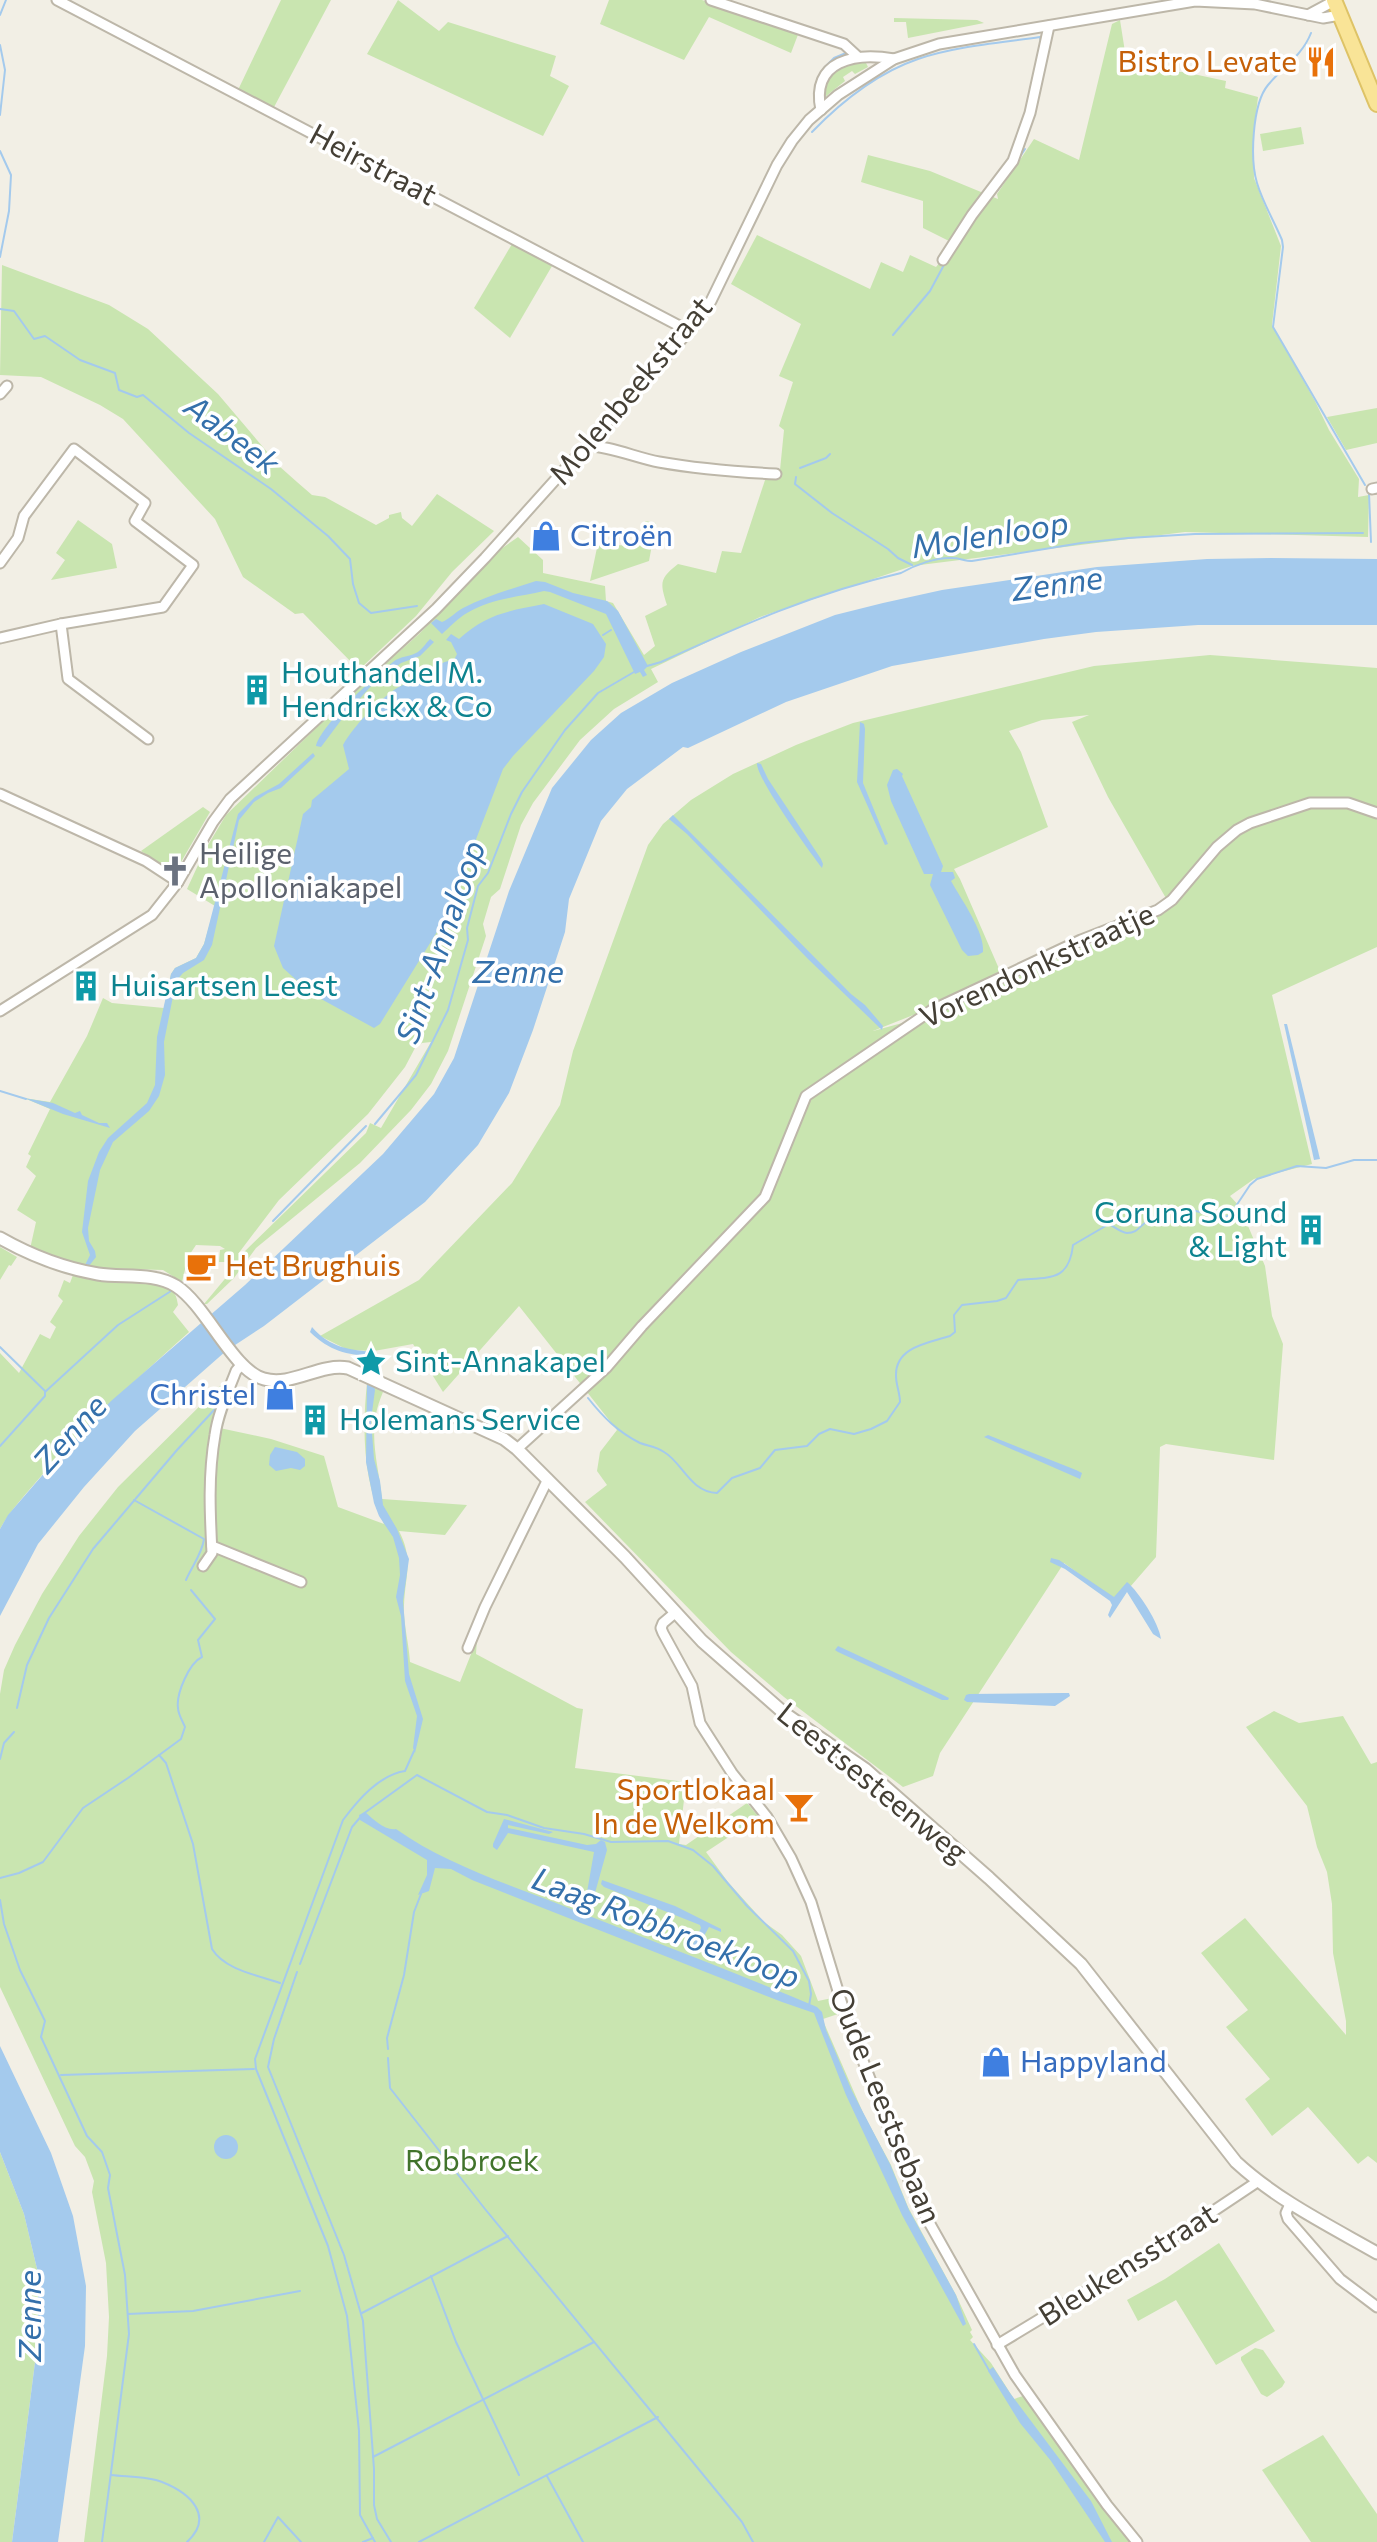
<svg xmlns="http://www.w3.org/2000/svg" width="1377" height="2542" viewBox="0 0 1377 2542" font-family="Commissioner,sans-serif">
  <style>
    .green { fill: #c9e5b0; fill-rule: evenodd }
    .water { fill: #a4caed }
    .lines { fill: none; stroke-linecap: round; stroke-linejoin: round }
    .stream { stroke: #a4caed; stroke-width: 2 }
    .minor-casing { stroke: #bdb7a9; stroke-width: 13 }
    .tertiary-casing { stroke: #bdb7a9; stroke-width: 15 }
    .primary-casing { stroke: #dec367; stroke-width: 18 }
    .minor { stroke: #fff; stroke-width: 9 }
    .tertiary { stroke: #fff; stroke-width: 11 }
    .primary { stroke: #f9e497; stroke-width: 14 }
    .labels { text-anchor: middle; stroke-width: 7; stroke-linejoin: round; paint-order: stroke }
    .food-label { font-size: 30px; fill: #c56008; stroke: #fff; text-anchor: end }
    .street-label { font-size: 30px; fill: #443f35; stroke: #fff }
    .shop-label { font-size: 30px; fill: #366cbe; stroke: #fff; text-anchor: start }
    .culture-label { font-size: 30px; fill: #0d838f; stroke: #fff; text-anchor: start }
    .worship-label { font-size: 30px; fill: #5b616d; stroke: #fff; text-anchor: start }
    .park-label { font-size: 30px; fill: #41732b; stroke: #fff }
    .water-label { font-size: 32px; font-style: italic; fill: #3470ab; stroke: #fff }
  </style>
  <rect width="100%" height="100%" fill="#f2efe5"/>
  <g class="green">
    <path d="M281,0H331L273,109L238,90Z"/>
    <path d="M398,0L439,31L448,22L556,56L550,76L569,86L543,136L367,54Z"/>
    <path d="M609,0H702L799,32L791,53L709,17L684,60L600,24Z"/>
    <path d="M894,18L977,20L984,23L908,38L906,22H894Z"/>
    <path d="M1120,20L1128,71L1184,72L1226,81L1225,88L1258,97L1253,138L1254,178L1281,246L1272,325L1315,401L1329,430L1359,479L1358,497L1369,495L1368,537L1185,532L912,566L760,617L651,669L658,682L614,709L580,740L533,803L521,825L500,889L491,897L483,924L486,936L448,1051L431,1084L411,1110L360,1163L256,1248L234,1278L207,1304H204L234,1268L229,1267L228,1262H219L220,1250L225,1249L220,1246L196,1245L188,1257L182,1282L163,1270L96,1268L67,1262L30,1249L36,1222L17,1210L36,1176L26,1167L31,1156L28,1154L50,1109L24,1098L50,1102L87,1036L103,998L112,1003L164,1008L171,974L175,968L196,958L204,944L215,906L187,889L205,850L226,815L344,701L419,634L501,549L518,537L543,560V573L605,586L606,601L613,603L644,655L655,646L645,616L667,605C660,583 659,579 678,564L716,573L722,551L741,553L766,477L779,480L784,430L779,426L793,382L779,376L801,324L731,284L757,235L870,289L881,262L903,272L910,255L936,267L955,244L923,228V201L861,182L868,155L930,171L998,199L997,194L1034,139L1079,160L1112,24ZM431,1042L381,1128L370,1123L366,1133L241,1255L238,1254L279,1200L368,1114L405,1067L415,1048L422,1043Z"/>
    <path d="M871,60L866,63L868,67L855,74L852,71L843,77L845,81L825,97L822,94C823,66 849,62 871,60Z"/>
    <path d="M1301,127L1304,144L1263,151L1260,134Z"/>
    <path d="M512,244L552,266L510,338L474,308Z"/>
    <path d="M2,265L109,305L148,329L218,394L279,466L297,482L312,495L325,497L376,525L389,518V515L401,512L402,518L412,526L437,494L494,531L452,572L416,616L362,667H356L303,613L295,614L243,577L215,519L123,419L100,405L41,377L0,375Z"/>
    <path d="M1377,408V443L1346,450L1327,417Z"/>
    <path d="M78,520L112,544L117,568L51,580L65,560L56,553Z"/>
    <path d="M645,521L656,523L649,561L590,581L598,543L638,547Z"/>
    <path d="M1210,655L1377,668V947L1272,995L1312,1164L1254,1179L1230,1196L1240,1207L1265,1266L1272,1316L1283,1344L1274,1460L1166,1444L1160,1447L1156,1557L1117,1602L1064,1563L940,1753L933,1776L903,1787L784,1697L731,1652L585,1502L607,1485L597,1471L600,1452L617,1430L519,1306L443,1392L413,1344L374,1351L348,1350L320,1336L419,1280L512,1183L560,1105L573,1051L648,845L663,824L691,800L733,774L796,745L853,723L1094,666ZM1089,715L1072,722L1108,797L1167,900L1217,853L1168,910L935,1014L873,1031L931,1008L1000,971L960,879L954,869L1048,827L1021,752L1009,731L1042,720Z"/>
    <path d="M203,807L210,812L177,869L172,871L141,851Z"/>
    <path d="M0,1247L17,1257L11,1266L9,1265L0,1280Z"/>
    <path d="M73,1275C83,1277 94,1280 105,1281C121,1283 162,1280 174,1293C177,1297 177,1301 178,1305L173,1312L189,1332C138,1378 87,1423 42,1475C27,1493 11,1509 0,1529V1353L19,1373L40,1334L50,1339L56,1327L50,1322L63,1301L58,1296L64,1280L70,1283Z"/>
    <path d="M230,1378L218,1403L215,1427L271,1439L324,1456L338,1507L384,1524C363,1482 362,1430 367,1383L383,1392C366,1431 378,1460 382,1499L467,1505L445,1535L399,1531C414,1560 405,1576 404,1605C403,1622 409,1644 410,1662L460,1682L477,1639L476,1654L577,1708L583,1709L575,1768L686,1782L679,1844L686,1845L747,1803L759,1817L706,1852L728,1882L764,1922L782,1935L801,1956L818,2001L837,1997L841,2013L823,2019L824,2023L864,2115L891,2165L908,2207L956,2295L972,2330L970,2332L973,2337L970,2340L991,2363L1014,2399L1026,2395L1132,2542H84L107,2356L109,2317L106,2263L92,2192L94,2181L85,2157L75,2146L0,1987V1694L4,1670L15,1645L42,1594L79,1536L118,1487L220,1386Z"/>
    <path d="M1274,1711L1299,1723L1343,1716L1371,1764L1377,1762V2163L1368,2156L1358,2164L1308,2107L1272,2136L1245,2099L1270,2079L1226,2027L1248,2010L1201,1953L1245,1918L1346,2035V2021L1333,1953L1332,1904L1327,1872L1317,1847L1307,1806L1246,1727Z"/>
    <path d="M0,2152L24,2214L38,2273V2339L12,2542H0Z"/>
    <path d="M1219,2243L1275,2331L1216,2365L1176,2300L1138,2321L1127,2300L1165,2279Z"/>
    <path d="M1255,2348L1263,2350L1285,2382L1282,2387L1267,2397L1261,2394L1241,2360V2357Z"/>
    <path d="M1323,2435L1377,2514V2542H1311L1262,2470Z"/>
  </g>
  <g class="water">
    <path d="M1271,558L1377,559V625H1198L1096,632L1044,639L892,666L786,702L688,748L683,747L627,789L601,821L569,899L565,932L533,1030L509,1093L478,1145L425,1202L264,1326L226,1351L135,1431L84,1487L38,1544L0,1616V1529L8,1515L59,1456L111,1401L245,1285L383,1154L434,1094L454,1058L509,891L552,788L591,740L621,713L672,683L741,652L835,615L883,603L942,590L1097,567L1207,559Z"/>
    <path d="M536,581L545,582L573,593L607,601L618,611L648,666L644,670L647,675L643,677L640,672L635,674L606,614L550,592L544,591C518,597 490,599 467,613C458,618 450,627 442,634L431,623L436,619L442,622C450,619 455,612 463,608C486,596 511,589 536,581Z"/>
    <path d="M544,604L593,624L606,644L604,657L594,671L513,756L503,769L460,881L451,918L440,927L380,1024L374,1028L312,994L283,968L274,946L303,814L311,807L312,800L349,769L343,745C353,727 377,702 394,690C404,683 417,680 427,674C439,667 438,662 454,660L457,654L451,642L446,640L451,634L459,639C486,614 508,611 544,604Z"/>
    <path d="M430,639L434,642L420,656L401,663L372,685L345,715L321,747L316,746C321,725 374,677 393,662C400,656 409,657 416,653C421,651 426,643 430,639Z"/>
    <path d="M860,722L864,724L865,729L863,783L888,844L885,845L857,782Z"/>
    <path d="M313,753L315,756L312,759L281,788L268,793L254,802L239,820L212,945L204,960L183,973L176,981L164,1042L165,1075L159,1096L149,1111L113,1142L100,1170L88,1228L89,1241L95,1251L96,1257L89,1266L85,1265L90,1255L82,1232L88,1181L99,1152L108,1138L147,1103L155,1085L157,1037L171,974L175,968L196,958L204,944L238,814L255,797L279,784Z"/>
    <path d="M757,763L761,764L768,779L821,859L823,864L822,868C809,851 756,778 757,763Z"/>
    <path d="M897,769L903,774L902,776L943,866L941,872H953L955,878L951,881C961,899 985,932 983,952L978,955L968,956L962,950L930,885L933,874H924L891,801L887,785L893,770Z"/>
    <path d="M673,815L851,994L865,1005L883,1026L882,1030L808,959L687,834L669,819Z"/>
    <path d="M1284,1024H1287L1320,1159L1314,1160Z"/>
    <path d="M24,1098L53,1103L75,1113L80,1111L82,1115L99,1123H107L110,1128L63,1114Z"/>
    <path d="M312,1327C330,1348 350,1350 375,1352L379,1359L380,1372L375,1370L376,1365L371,1362L372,1356C346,1355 330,1351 310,1332Z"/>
    <path d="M367,1383L374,1386L375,1390L371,1420L374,1459L380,1481L383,1505L397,1529L409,1559L403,1601L409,1674L423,1719L415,1753L413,1748L417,1716L405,1681L401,1616L396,1597L400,1575L399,1558L393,1537L379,1516L374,1503L366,1462Z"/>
    <path d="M988,1435L1076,1470L1082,1473L1080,1479L984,1437Z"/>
    <path d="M275,1447L297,1452L305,1459V1466L300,1470L291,1468L276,1471L269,1465L270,1455Z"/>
    <path d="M1051,1558L1059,1560L1114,1597L1127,1582C1139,1592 1159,1623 1161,1639L1153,1634L1127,1592L1110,1618L1108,1615L1112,1605L1110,1601L1065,1569L1050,1562Z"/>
    <path d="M838,1646L939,1693L949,1698L948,1700H942L838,1652L835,1650Z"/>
    <path d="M1064,1693H1069L1070,1696L1055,1706L967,1702L964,1700L966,1695L969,1694Z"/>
    <path d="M365,1812C373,1819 385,1831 396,1829C442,1862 504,1883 556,1903C644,1938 730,1970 817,2007L822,2012L826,2030L852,2091L890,2164L909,2210L956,2295L966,2324L963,2326L902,2215L846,2095L814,2013L782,2002L472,1880L451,1869L435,1868L429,1891L418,1895L427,1875V1860L360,1820L359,1815Z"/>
    <path d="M504,1819L553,1832L549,1834L508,1825V1828L518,1830L587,1845L596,1844L601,1840L605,1842L607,1850L593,1900L586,1898L594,1852L508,1833L497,1850L493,1847V1844Z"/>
    <path d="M602,1880L675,1906L721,1929V1932L709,1927L694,1954L692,1946L701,1928L700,1925L604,1887L601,1884Z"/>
    <path d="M0,2046L51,2153L73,2216L86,2286L85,2346L58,2542H12L38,2339V2273L24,2214L0,2152Z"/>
    <circle cx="226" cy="2147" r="12"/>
    <path d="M993,2367L1010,2393L1091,2501L1112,2542H1105L1051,2461L1020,2423L988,2371Z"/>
  </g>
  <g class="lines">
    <g class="stream">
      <path d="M0,15L6,0"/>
      <path d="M1311,33C1302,56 1283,67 1268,85C1252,104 1250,160 1257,183C1263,203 1274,221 1282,240L1283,247L1273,327L1365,485"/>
      <path d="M0,45L5,70L0,115"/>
      <path d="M824,68L834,58L846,53"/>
      <path d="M812,132C842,101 877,73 918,59C957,46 1000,43 1040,37L1041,42"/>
      <path d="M0,151L11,175L9,211L0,257"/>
      <path d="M997,191L1025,149"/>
      <path d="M973,221L987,203"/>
      <path d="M0,309L14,311L34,339L45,336L80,360L115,373L119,390L137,397L143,395L189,433L271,489L328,536L350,559L353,584L359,603L371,613L417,606"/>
      <path d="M893,335L930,291L945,263"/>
      <path d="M800,468L826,458L830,454"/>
      <path d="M796,477L795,484L832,513L888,549L898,558L912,565"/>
      <path d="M1369,493L1371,542"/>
      <path d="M603,635L611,630"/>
      <path d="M647,666L661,662C742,625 814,593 901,573C915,565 936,557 953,558C959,558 965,561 972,561L1081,543L1128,538L1195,534L1363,533"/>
      <path d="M0,1091L26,1099"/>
      <path d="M375,1124L416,1075L448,1010L468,940L467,928L478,886L488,873L511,814L522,792L565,730L598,693L634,672"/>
      <path d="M273,1221L366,1126"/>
      <path d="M0,1347L45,1391"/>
      <path d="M588,1398C603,1417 618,1432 640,1443C648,1446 657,1447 664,1452C682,1462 690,1492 717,1493L732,1478L760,1468L775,1450L807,1446L819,1434L830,1429L854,1434L871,1429L887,1421L900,1402C900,1393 896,1385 896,1376C895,1347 928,1343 950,1336L955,1332L954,1315L962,1305L997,1301L1006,1298L1018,1280C1049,1277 1069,1282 1073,1245L1109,1224C1114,1227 1122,1233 1127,1233C1145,1233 1137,1214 1170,1222L1192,1210L1223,1218L1230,1215L1250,1185L1257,1179L1297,1166L1326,1168L1354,1160H1377"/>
      <path d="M0,1446L45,1396V1392L118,1325L171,1291"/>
      <path d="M134,1500L204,1539C202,1554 192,1566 186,1580"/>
      <path d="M17,1708L27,1665L49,1618L93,1549L177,1450L215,1409"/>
      <path d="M159,1755L166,1763L193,1844L212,1949C225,1970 257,1975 280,1983"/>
      <path d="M0,1759L4,1743L14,1732"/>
      <path d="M0,1878L19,1873L43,1862L83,1808L128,1778L181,1739L185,1727C183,1722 178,1714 178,1708C176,1694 189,1663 202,1657L198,1640L215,1619L191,1590"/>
      <path d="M0,1900L4,1924L20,1970L45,2021L41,2037L87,2136L102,2152L110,2175L108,2188L125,2275L129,2334L102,2542"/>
      <path d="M300,1964L352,1827L363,1814L417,1775L487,1812L507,1815L544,1828L584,1834L611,1842L668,1841L693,1850L713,1866L747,1906L793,1951L809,1981L811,1994L809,2006"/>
      <path d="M297,1972L274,2039L268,2067L344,2255L363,2321L374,2469V2505L377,2519L391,2542"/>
      <path d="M388,2049L387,2038L404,1975L414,1912L421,1894"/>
      <path d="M388,2058L390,2088L485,2209L742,2522L753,2542"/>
      <path d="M61,2075L254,2069"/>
      <path d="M431,2276L456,2342L519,2475"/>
      <path d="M362,2313L508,2236"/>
      <path d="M128,2314L193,2311L300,2291"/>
      <path d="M974,2344L990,2372"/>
      <path d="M373,2457L594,2342"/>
      <path d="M111,2475C127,2477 147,2476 162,2482C190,2493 215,2516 187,2542"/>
      <path d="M547,2476L583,2542"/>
      <path d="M264,2542L278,2517L301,2542"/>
      <path d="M363,2542L373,2538"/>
      <path d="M375,2542L360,2515L359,2431L347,2316L328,2246L256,2069L255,2059L343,1820C358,1800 379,1775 405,1771L414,1751"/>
      <path d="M419,2542L658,2417"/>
    </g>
    <g class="minor-casing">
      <g id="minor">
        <path d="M57,0L689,331"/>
        <path d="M711,0L844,44L857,56"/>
        <path d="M1308,15L1334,1"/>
        <path d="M821,110C810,60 856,52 894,59"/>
        <path d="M943,260L972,215L1013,161L1030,113L1049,26"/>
        <path d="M0,394L7,386"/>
        <path d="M587,446C607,445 637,458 659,462C698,469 737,472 776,474"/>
        <path d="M1372,489L1377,488"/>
        <path d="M0,563L18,538L24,516L74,449L145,503L135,521L193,565L163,607L61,624L0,638"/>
        <path d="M61,624L68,679L148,739"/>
        <path d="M0,794L146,861L178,882"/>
        <path d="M0,1011L152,915L178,882L213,822L230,799L436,609L485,558L689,331L711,301L777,165L792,141L809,120L838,95L894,59L939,44L1195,1L1255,4L1323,18L1340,15"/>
        <path d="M517,1449L606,1368L642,1326L765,1197L806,1096L932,1010L1081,940L1158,910L1172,900L1217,847L1237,830L1250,823L1310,803H1348L1377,813"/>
        <path d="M212,1546L301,1582"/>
        <path d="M203,1566L212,1553C210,1514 208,1475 215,1435C218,1413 228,1392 236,1371L242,1364"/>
        <path d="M676,1612L663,1623L661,1628L663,1633L692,1686L700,1723L705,1731L732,1773L767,1817L791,1858L811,1902L845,2014L917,2201L1015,2375L1107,2505L1137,2542"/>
        <path d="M468,1648L485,1607L548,1479"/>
        <path d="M1290,2204L1286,2213L1288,2219L1340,2279L1377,2307"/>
        <path d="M997,2345L1164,2244L1257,2182"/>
      </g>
    </g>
    <g class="tertiary-casing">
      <path id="tertiary" d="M0,1238C30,1255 63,1268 98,1274C122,1278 154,1272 176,1286C206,1305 233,1371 264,1379C292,1387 319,1363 348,1368L504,1439L517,1449L625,1557L702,1641L784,1713L865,1769L989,1878L1081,1964L1236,2162C1277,2200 1328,2225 1377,2253"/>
    </g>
    <g class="primary-casing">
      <path id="primary" d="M1334,0L1377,104"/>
    </g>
    <use href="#minor" class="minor"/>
    <use href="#tertiary" class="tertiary"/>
    <use href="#primary" class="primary"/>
  </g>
  <defs>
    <g id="restaurant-bare" transform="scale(2.4)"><path d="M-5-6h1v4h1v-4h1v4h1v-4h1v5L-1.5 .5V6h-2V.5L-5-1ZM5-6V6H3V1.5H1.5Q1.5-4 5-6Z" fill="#e8710a" stroke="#fff" stroke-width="2.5" paint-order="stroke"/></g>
    <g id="shop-bare" transform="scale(2.4)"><path d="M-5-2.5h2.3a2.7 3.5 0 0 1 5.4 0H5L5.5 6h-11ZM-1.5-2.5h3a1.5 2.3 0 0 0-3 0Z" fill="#3f7fe0" stroke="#fff" stroke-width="2.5" paint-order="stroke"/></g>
    <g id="building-bare" transform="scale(2.4)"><path d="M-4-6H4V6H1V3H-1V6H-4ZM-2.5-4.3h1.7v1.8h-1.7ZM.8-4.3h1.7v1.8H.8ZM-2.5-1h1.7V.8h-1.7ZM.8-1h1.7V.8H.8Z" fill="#0f9aa8" stroke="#fff" stroke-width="2.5" paint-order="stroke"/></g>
    <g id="church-bare" transform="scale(2.4)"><path d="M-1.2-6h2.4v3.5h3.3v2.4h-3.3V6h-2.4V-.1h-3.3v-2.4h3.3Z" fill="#6b7280" stroke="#fff" stroke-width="2.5" paint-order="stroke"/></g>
    <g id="cafe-bare" transform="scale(2.4)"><path d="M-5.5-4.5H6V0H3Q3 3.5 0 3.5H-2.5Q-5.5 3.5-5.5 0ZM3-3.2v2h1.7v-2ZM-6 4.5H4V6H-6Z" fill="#e8710a" stroke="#fff" stroke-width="2.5" paint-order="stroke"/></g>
    <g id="sight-bare" transform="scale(2.4)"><path d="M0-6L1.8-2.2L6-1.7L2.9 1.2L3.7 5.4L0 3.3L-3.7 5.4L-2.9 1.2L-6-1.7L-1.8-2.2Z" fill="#0f9aa8" stroke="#fff" stroke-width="2.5" paint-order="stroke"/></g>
    <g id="bar-bare" transform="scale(2.4)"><path d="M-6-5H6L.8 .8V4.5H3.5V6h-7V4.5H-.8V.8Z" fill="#e8710a" stroke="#fff" stroke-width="2.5" paint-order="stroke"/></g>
  </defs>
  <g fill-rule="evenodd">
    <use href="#restaurant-bare" x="1321" y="62"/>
    <use href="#shop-bare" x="546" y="536"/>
    <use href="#building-bare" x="257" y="690"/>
    <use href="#church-bare" x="175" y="871"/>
    <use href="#building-bare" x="86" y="986"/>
    <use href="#building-bare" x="1311" y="1230"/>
    <use href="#cafe-bare" x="201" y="1266"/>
    <use href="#sight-bare" x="371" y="1362"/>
    <use href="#shop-bare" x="280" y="1395"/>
    <use href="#building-bare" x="315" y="1420"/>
    <use href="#bar-bare" x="799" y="1807"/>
    <use href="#shop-bare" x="996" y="2062"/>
  </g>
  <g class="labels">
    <g class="food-label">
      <text x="1297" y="72">Bistro Levate</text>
      <text x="225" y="1276" text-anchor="start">Het Brughuis</text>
      <text x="775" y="1800">Sportlokaal<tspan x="775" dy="34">In de Welkom</tspan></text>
    </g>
    <g class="street-label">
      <text transform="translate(373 165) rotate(28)" y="10">Heirstraat</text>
      <text transform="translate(631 391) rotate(-50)" y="10">Molenbeekstraat</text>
      <text transform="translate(1037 966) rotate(-25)" y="10">Vorendonkstraatje</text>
      <text transform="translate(872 1783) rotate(39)" y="10">Leestsesteenweg</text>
      <text transform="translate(885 2106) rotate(68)" y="10">Oude Leestsebaan</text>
      <text transform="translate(1128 2265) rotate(-32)" y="10">Bleukensstraat</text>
    </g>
    <g class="shop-label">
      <text x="570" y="546">Citroën</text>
      <text x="256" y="1405" text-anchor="end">Christel</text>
      <text x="1020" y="2072">Happyland</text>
    </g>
    <g class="culture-label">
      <text x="281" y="683">Houthandel M.<tspan x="281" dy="34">Hendrickx &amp; Co</tspan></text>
      <text x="110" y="996">Huisartsen Leest</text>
      <text x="1287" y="1223" text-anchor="end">Coruna Sound<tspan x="1287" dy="34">&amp; Light</tspan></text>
      <text x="395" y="1372">Sint-Annakapel</text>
      <text x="339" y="1430">Holemans Service</text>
    </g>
    <g class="worship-label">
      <text x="199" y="864">Heilige<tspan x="199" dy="34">Apolloniakapel</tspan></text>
    </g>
    <g class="park-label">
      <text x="472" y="2171">Robbroek</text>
    </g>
    <g class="water-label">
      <text transform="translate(232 435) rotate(37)" y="11">Aabeek</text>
      <text transform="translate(990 535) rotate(-9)" y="11">Molenloop</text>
      <text transform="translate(1057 584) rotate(-8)" y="11">Zenne</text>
      <text transform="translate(441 942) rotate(-71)" y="11">Sint-Annaloop</text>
      <text x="518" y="983">Zenne</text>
      <text transform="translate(70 1434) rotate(-48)" y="11">Zenne</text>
      <text transform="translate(666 1928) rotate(21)" y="11">Laag Robbroekloop</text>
      <text transform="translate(30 2316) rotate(-90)" y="11">Zenne</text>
    </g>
  </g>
</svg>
